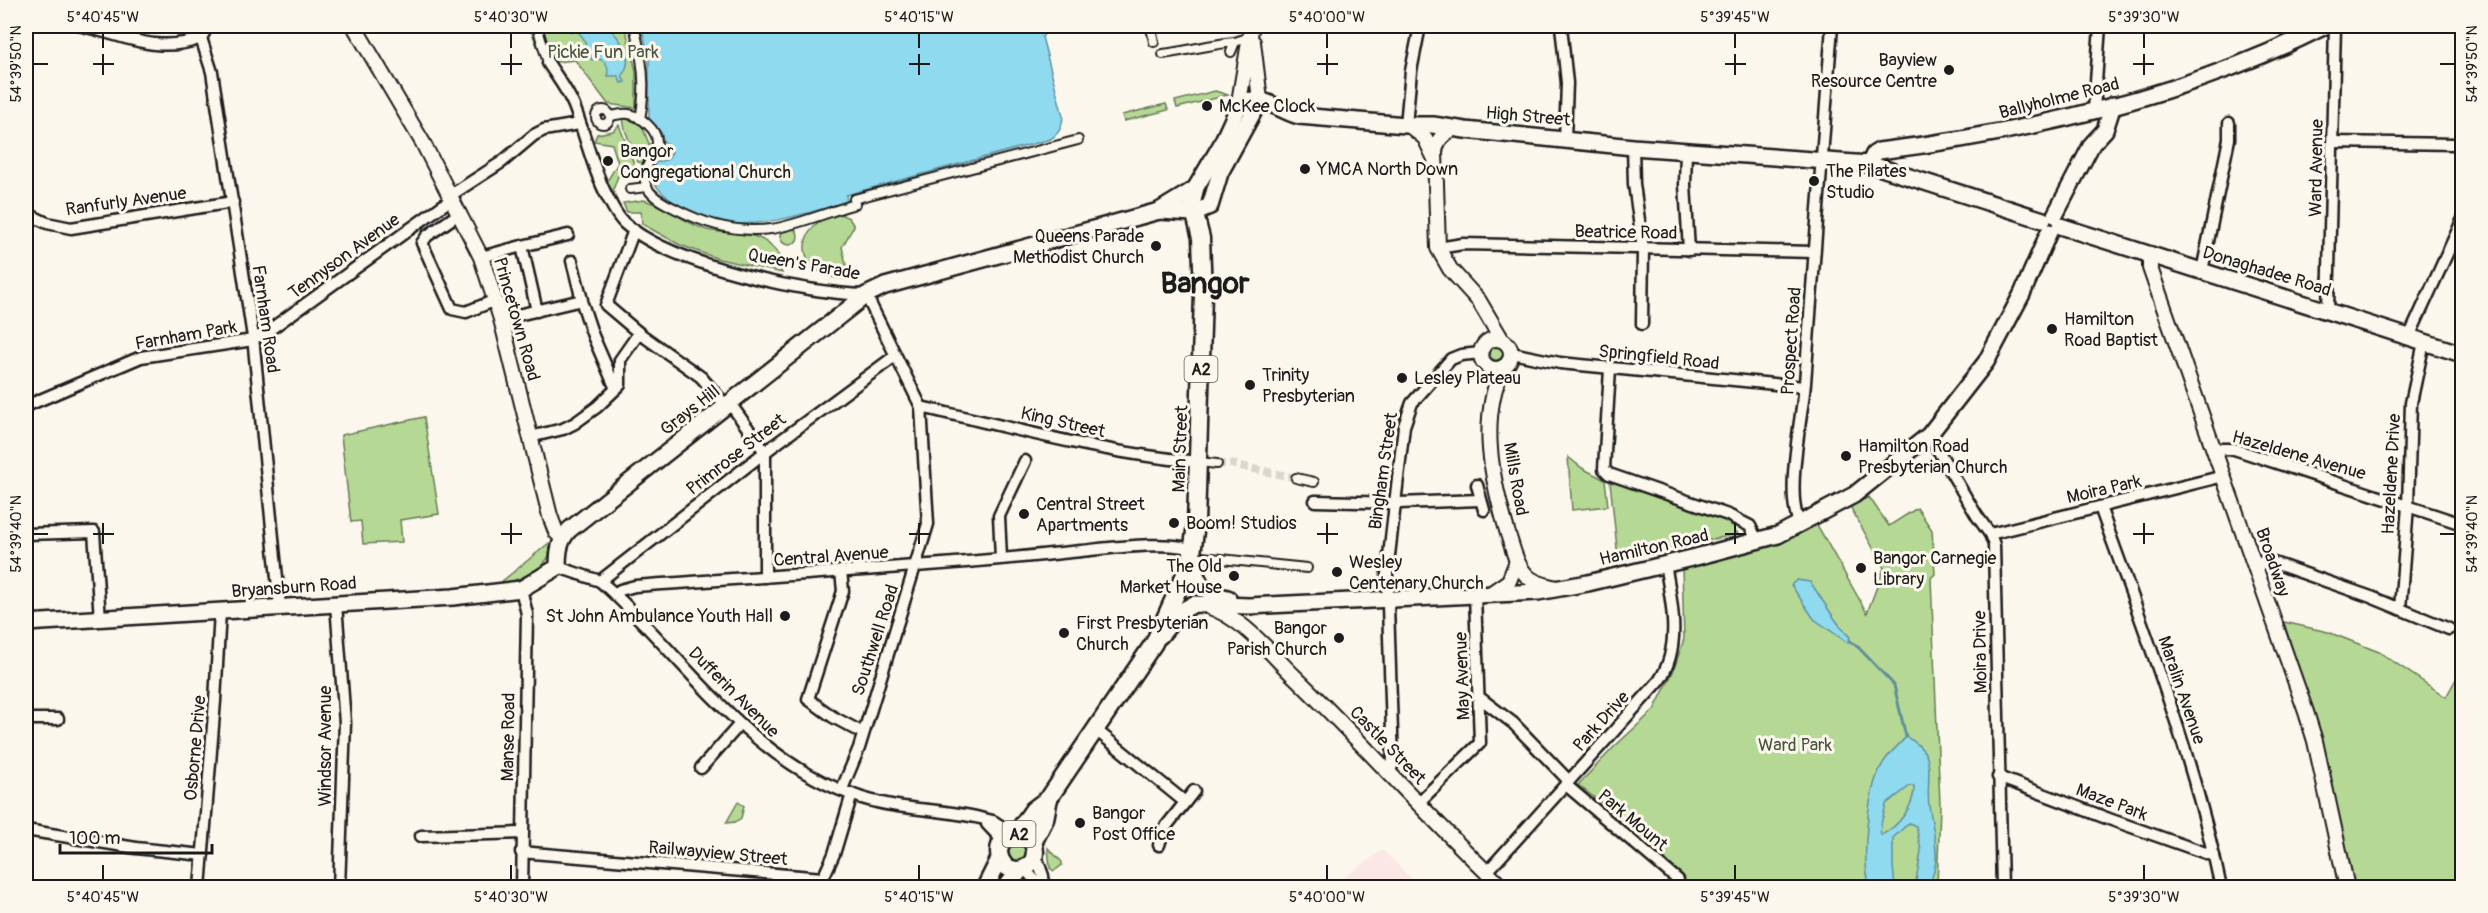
<svg xmlns="http://www.w3.org/2000/svg" width="2488" height="913" viewBox="0 0 2488 913" font-family="Pangolin,sans-serif">
  <style>
    .built { fill: #fbe7e5 }
    .green { fill: #b5d994; stroke: #687a58; stroke-width: 1.5 }
    .water { fill: #8fdaef; stroke: #618e9b; stroke-width: 1.5; fill-rule: evenodd }
    .lines { fill: none; stroke-linecap: round; stroke-linejoin: round }
    .stream { stroke: #618e9b; stroke-width: 3 }
    .pedestrian-tunnel { stroke: #dad6cd; stroke-width: 8; stroke-dasharray: 8 4; stroke-linecap: butt }
    .pedestrian-casing { stroke: #1c1c1c; stroke-width: 12 }
    .minor-casing { stroke: #1c1c1c; stroke-width: 15 }
    .tertiary-casing { stroke: #1c1c1c; stroke-width: 18 }
    .secondary-casing { stroke: #1c1c1c; stroke-width: 20 }
    .primary-casing { stroke: #1c1c1c; stroke-width: 21 }
    .pedestrian { stroke: #fbf7ec; stroke-width: 8 }
    .minor { stroke: #fbf7ec; stroke-width: 10 }
    .tertiary { stroke: #fbf7ec; stroke-width: 14 }
    .secondary { stroke: #fbf7ec; stroke-width: 15 }
    .primary { stroke: #fbf7ec; stroke-width: 16 }
    .ticks { fill: none; stroke: #1c1c1c; stroke-width: 2 }
    .poi-dot { fill: #1c1c1c; stroke: #fbf7ec; stroke-width: 2 }
    .labels { text-anchor: middle; stroke-width: 6; stroke-linejoin: round; paint-order: stroke }
    .shield { fill: #fbf7ec; stroke: #5f5e5a; stroke-width: 1.5 }
    .shield-label { font-size: 16px; font-weight: bold; fill: #1c1c1c }
    .park-label { font-size: 18px; fill: #4a5540; stroke: #fbf7ec }
    .poi-label { font-size: 18px; fill: #1c1c1c; stroke: #fbf7ec; text-anchor: start }
    .street-label { font-size: 18px; fill: #1c1c1c; stroke: #fbf7ec }
    .town-label { font-size: 30px; font-weight: bold; fill: #1c1c1c; stroke: #fbf7ec }
    .neatline { fill: none; stroke: #1c1c1c; stroke-width: 2 }
    .ticks-label { font-size: 15px; text-anchor: middle; fill: #1c1c1c }
  </style>
  <rect width="100%" height="100%" fill="#fbf7ec"/>
  <filter id="ink" filterUnits="userSpaceOnUse"><feTurbulence type="fractalNoise" baseFrequency=".0167" numOctaves="2"/><feDisplacementMap in="SourceGraphic" scale="12" xChannelSelector="R" yChannelSelector="G"/><feConvolveMatrix kernelMatrix="1 2 1 2 8 2 1 2 1" color-interpolation-filters="sRGB"/></filter>
  <g filter="url(#ink)">
    <path class="built" d="M1382,850L1420,887L1330,888Z"/>
    <g class="green">
      <path d="M526,26H625L636,71V108L608,104L575,60L548,63L543,61L532,33Z"/>
      <path d="M1215,91L1228,95L1177,108L1175,101Z"/>
      <path d="M1166,104L1168,110L1124,121L1122,115Z"/>
      <path d="M623,118L641,124L650,146L643,163L638,162L625,130Z"/>
      <path d="M619,125L634,164V176L625,178L618,176L613,190L619,206L611,195L606,183L618,163L612,144L594,141L597,134L613,131Z"/>
      <path d="M644,200C666,206 688,225 707,230C737,237 759,227 779,255V263H776L782,273L719,259L680,245L642,224L641,212H627L623,203Z"/>
      <path d="M836,212L849,218L854,226L842,247L848,273L845,279C797,276 790,230 836,212Z"/>
      <circle cx="789" cy="236" r="9"/>
      <circle cx="1496" cy="353" r="7"/>
      <path d="M424,417L439,514L400,520L402,542L363,544L361,521L351,522L341,435Z"/>
      <path d="M1568,457L1582,468L1605,480L1608,506L1572,510Z"/>
      <path d="M1610,481L1723,520L1733,526L1738,534L1652,552L1635,551L1618,558Z"/>
      <path d="M1869,497L1889,526L1917,508L1932,530L1935,574L1931,578L1940,805L1937,887H1687C1662,846 1616,815 1578,785L1614,747L1654,710L1673,672L1684,639L1682,566L1816,523L1867,613L1884,568L1850,506Z"/>
      <path d="M549,543C558,568 512,582 495,587Z"/>
      <path d="M2284,622L2328,632L2379,652L2446,697L2462,668V887H2351L2312,713Z"/>
      <path d="M738,802L744,806L741,818L735,822L726,823Z"/>
      <circle cx="1018" cy="852" r="9"/>
      <path d="M1048,848L1062,862V865L1054,871L1050,868Z"/>
    </g>
    <g class="water">
      <path d="M566,26H607C620,38 636,58 622,75L625,82L621,83L618,76H607C610,66 605,60 596,58L592,60L585,51C587,43 584,37 578,32H571Z"/>
      <path d="M641,26H1050L1042,37L1063,116C1062,127 1060,132 1051,139L846,195L847,202C787,218 721,244 667,197C655,186 648,180 655,163L668,159L672,152L670,146L663,141L662,134L649,119V57Z"/>
      <path d="M1797,580L1810,582C1822,598 1837,626 1850,637L1848,643L1814,619L1791,585Z"/>
      <path d="M1906,737C1940,753 1925,777 1929,805C1932,824 1937,842 1936,860C1935,870 1931,878 1930,887H1915L1921,851L1916,826L1909,823L1893,838V867L1895,887H1870C1861,861 1867,790 1882,765C1887,755 1898,746 1906,737ZM1910,786H1914C1915,806 1898,827 1881,835C1878,826 1885,813 1886,804Z"/>
    </g>
    <g class="lines">
      <path class="stream" d="M1849,640L1859,648L1894,685L1906,737"/>
      <path class="pedestrian-tunnel" d="M1217,464H1231L1296,478"/>
      <g class="pedestrian-casing">
        <g id="pedestrian">
          <path d="M537,26L548,63"/>
          <path d="M634,26C642,57 647,86 640,119"/>
          <path d="M1151,28L1154,42"/>
          <path d="M1231,52L1235,42L1250,37"/>
          <path d="M1163,54C1187,51 1211,44 1235,42"/>
          <circle cx="603" cy="117" r="7"/>
          <path d="M611,116C617,115 623,113 629,114C640,116 657,129 657,142C657,154 637,171 648,189C654,199 668,205 678,210C707,225 738,233 771,229C794,226 831,211 855,204L854,199L1078,140"/>
          <path d="M630,189L647,187"/>
          <path d="M1199,462L1217,464"/>
          <path d="M1296,478L1314,482"/>
          <path d="M1192,556L1307,568"/>
        </g>
      </g>
      <g class="minor-casing">
        <g id="minor">
          <path d="M82,26C123,35 158,55 201,38"/>
          <path d="M1561,26L1567,83L1565,139"/>
          <path d="M201,38L212,72L253,337L280,608"/>
          <path d="M201,38L208,26"/>
          <path d="M548,63C557,77 568,91 574,106C586,137 593,171 609,200C613,208 618,217 624,223C672,265 802,293 866,295L921,407L928,524L859,748L842,789"/>
          <path d="M2094,110L2100,26"/>
          <path d="M1406,125L1411,71L1420,26"/>
          <path d="M2333,142L2455,144L2462,140"/>
          <path d="M1633,147L1634,184L1643,249L1642,324"/>
          <path d="M1686,151L1685,185L1689,250"/>
          <path d="M451,195L502,162L534,135L544,130L579,124"/>
          <path d="M26,213L47,223L71,228L233,202"/>
          <path d="M460,213L427,236L422,243L452,309L466,312L496,300"/>
          <path d="M634,230L606,305L639,333L701,377L722,401L734,409L765,452V577"/>
          <path d="M522,246L568,235"/>
          <path d="M1438,248L1463,244L1814,252"/>
          <path d="M481,257L522,246L537,311"/>
          <path d="M2202,271L2229,139V123"/>
          <path d="M583,306L593,336L616,389"/>
          <path d="M2328,311L2335,26"/>
          <path d="M501,319L582,300L572,261"/>
          <path d="M253,337L261,336L453,198"/>
          <path d="M2409,337L2462,221"/>
          <path d="M1512,353L1560,363L1804,387"/>
          <path d="M1610,369L1604,469L1609,474L1728,515L1750,526L1758,542"/>
          <path d="M26,406L141,357L253,340"/>
          <path d="M921,407C1013,428 1105,454 1199,462"/>
          <path d="M1929,435L1977,516L1990,534L1994,545L2002,888"/>
          <path d="M530,437L563,429L575,423L597,407L620,385V360L639,333"/>
          <path d="M2215,449H2234L2462,524"/>
          <path d="M1477,485L1484,510"/>
          <path d="M1315,501L1399,503L1480,500"/>
          <path d="M2100,507C2145,632 2194,757 2221,888"/>
          <path d="M1799,522C1785,493 1802,418 1805,383C1814,264 1822,145 1832,26"/>
          <path d="M26,534L94,532L100,619"/>
          <path d="M1990,534L2224,476"/>
          <path d="M1001,558L999,516L1025,461"/>
          <path d="M2254,563H2274L2371,597L2449,629"/>
          <path d="M558,567L600,581L608,588C690,664 751,763 862,798C900,810 941,809 980,818L993,821L1013,834"/>
          <path d="M841,571L843,591L808,699L833,717L863,733"/>
          <path d="M600,581L769,449L895,356"/>
          <path d="M521,589L527,614L522,888"/>
          <path d="M616,595L620,590L635,586C784,575 933,567 1081,551C1103,549 1178,539 1193,551"/>
          <path d="M336,604L345,723L339,888"/>
          <path d="M2400,609L2408,506L2411,403L2424,342"/>
          <path d="M1480,698L1513,723L1569,781"/>
          <path d="M26,719H58"/>
          <path d="M1096,730L1185,802"/>
          <path d="M701,768L740,724"/>
          <path d="M1389,772L1393,764L1387,573L1404,426L1412,403L1451,359L1461,355L1481,353"/>
          <path d="M1998,777L2109,819L2214,856"/>
          <path d="M1566,785L1678,880"/>
          <path d="M1418,803L1480,743L1475,594"/>
          <path d="M987,824L1003,841"/>
          <path d="M26,830L136,848L203,855"/>
          <path d="M421,836L522,833"/>
          <path d="M1159,845L1164,829L1194,791"/>
          <path d="M521,852L823,878L834,854L852,794"/>
          <path d="M1035,853L1043,876L1044,888"/>
          <path d="M1024,868L1038,884L1043,886"/>
          <path d="M1487,872L1659,681C1682,647 1672,603 1665,564"/>
          <path d="M200,888L215,701L220,611"/>
        </g>
      </g>
      <g class="tertiary-casing">
        <g id="tertiary">
          <path d="M354,26L423,143L481,257L501,319L550,516L556,532L562,538"/>
          <path d="M1253,42L1260,100"/>
          <path d="M1238,108L1251,30"/>
          <path d="M1409,125L1425,138L1434,157"/>
          <path d="M1455,128C1443,134 1437,139 1435,152L1438,248L1450,269L1479,301L1502,340"/>
          <path d="M2150,254V268L2306,712L2315,741L2347,888"/>
          <circle cx="1496" cy="354" r="15"/>
          <path d="M1503,367C1478,420 1492,481 1508,534C1513,549 1516,565 1527,576C1535,584 1546,585 1556,588"/>
          <path d="M1490,594L1509,581L1517,561"/>
          <path d="M1207,606C1242,617 1269,652 1295,677C1366,746 1431,820 1503,888"/>
        </g>
      </g>
      <g class="secondary-casing">
        <g id="secondary">
          <path d="M1869,164L1874,154L1879,151C2031,132 2187,96 2325,26"/>
          <path d="M1159,211L1193,213L1210,206L1220,173L1260,100"/>
          <path d="M2055,215L2092,144L2105,130L2113,105"/>
          <path d="M2060,226L2462,354"/>
          <path d="M1191,561C1199,585 1202,593 1228,598"/>
          <path d="M26,623L453,597L521,589L558,567C558,552 559,541 569,530L866,295L885,286L1159,211L1195,189L1221,145L1238,108C1254,87 1280,112 1299,116L1406,125H1433L1465,130L1633,147L1869,164L2043,220"/>
          <path d="M1160,636L1180,612L1194,604L1249,606L1538,592L1588,583L1696,557L1778,535L1854,495L1929,435L1986,362L2022,294L2049,232"/>
        </g>
      </g>
      <g class="primary-casing">
        <g id="primary">
          <path d="M1016,834L1033,810L1049,798L1154,643L1191,561L1196,524L1203,294L1201,238L1192,203L1195,189"/>
          <circle cx="1017" cy="852" r="18"/>
          <path d="M1033,843L1045,819L1049,798"/>
          <path d="M985,888L1000,858"/>
          <path d="M1006,888L1020,870"/>
        </g>
      </g>
      <use href="#pedestrian" class="pedestrian"/>
      <use href="#minor" class="minor"/>
      <use href="#tertiary" class="tertiary"/>
      <use href="#secondary" class="secondary"/>
      <use href="#primary" class="primary"/>
    </g>
  </g>
  <path class="ticks" d="M103,33V48M511,33V48M919,33V48M1327,33V48M1735,33V48M2144,33V48M103,54V75M511,54V75M919,54V75M1327,54V75M1735,54V75M2144,54V75M33,64H48M93,64H114M501,64H522M909,64H930M1317,64H1338M1725,64H1746M2133,64H2154M2440,64H2455M103,523V544M511,523V544M919,523V544M1327,523V544M1735,523V544M2144,523V544M33,534H48M93,534H114M501,534H522M909,534H930M1317,534H1338M1725,534H1746M2133,534H2154M2440,534H2455M103,865V880M511,865V880M919,865V880M1327,865V880M1735,865V880M2144,865V880"/>
  <g class="poi-dot">
    <circle cx="1949" cy="70" r="6"/>
    <circle cx="1207" cy="106" r="6"/>
    <circle cx="608" cy="161" r="6"/>
    <circle cx="1305" cy="169" r="6"/>
    <circle cx="1814" cy="181" r="6"/>
    <circle cx="1156" cy="246" r="6"/>
    <circle cx="2052" cy="329" r="6"/>
    <circle cx="1402" cy="378" r="6"/>
    <circle cx="1250" cy="385" r="6"/>
    <circle cx="1846" cy="456" r="6"/>
    <circle cx="1024" cy="514" r="6"/>
    <circle cx="1174" cy="523" r="6"/>
    <circle cx="1861" cy="568" r="6"/>
    <circle cx="1337" cy="572" r="6"/>
    <circle cx="1234" cy="576" r="6"/>
    <circle cx="785" cy="616" r="6"/>
    <circle cx="1064" cy="633" r="6"/>
    <circle cx="1339" cy="638" r="6"/>
    <circle cx="1080" cy="823" r="6"/>
  </g>
  <g class="labels">
    <g class="shield">
      <rect x="1184.5" y="356" width="33" height="26" rx="4.5"/>
      <rect x="1002.5" y="821" width="33" height="26" rx="4.5"/>
    </g>
    <g class="shield-label">
      <text x="1201" y="375">A2</text>
      <text x="1019" y="840">A2</text>
    </g>
    <g class="park-label">
      <text x="603" y="58">Pickie Fun Park</text>
      <text x="1795" y="751">Ward Park</text>
    </g>
    <g class="poi-label">
      <text x="1937" y="66" text-anchor="end">Bayview<tspan x="1937" dy="21">Resource Centre</tspan></text>
      <text x="1219" y="112">McKee Clock</text>
      <text x="620" y="157">Bangor<tspan x="620" dy="21">Congregational Church</tspan></text>
      <text x="1317" y="175">YMCA North Down</text>
      <text x="1826" y="177">The Pilates<tspan x="1826" dy="21">Studio</tspan></text>
      <text x="1144" y="242" text-anchor="end">Queens Parade<tspan x="1144" dy="21">Methodist Church</tspan></text>
      <text x="2064" y="325">Hamilton<tspan x="2064" dy="21">Road Baptist</tspan></text>
      <text x="1262" y="381">Trinity<tspan x="1262" dy="21">Presbyterian</tspan></text>
      <text x="1414" y="384">Lesley Plateau</text>
      <text x="1858" y="452">Hamilton Road<tspan x="1858" dy="21">Presbyterian Church</tspan></text>
      <text x="1036" y="510">Central Street<tspan x="1036" dy="21">Apartments</tspan></text>
      <text x="1186" y="529">Boom! Studios</text>
      <text x="1873" y="564">Bangor Carnegie<tspan x="1873" dy="21">Library</tspan></text>
      <text x="1349" y="568">Wesley<tspan x="1349" dy="21">Centenary Church</tspan></text>
      <text x="1222" y="572" text-anchor="end">The Old<tspan x="1222" dy="21">Market House</tspan></text>
      <text x="773" y="622" text-anchor="end">St John Ambulance Youth Hall</text>
      <text x="1076" y="629">First Presbyterian<tspan x="1076" dy="21">Church</tspan></text>
      <text x="1327" y="634" text-anchor="end">Bangor<tspan x="1327" dy="21">Parish Church</tspan></text>
      <text x="1092" y="819">Bangor<tspan x="1092" dy="21">Post Office</tspan></text>
    </g>
    <g class="street-label">
      <text transform="translate(2059 98) rotate(-14)" y="6">Ballyholme Road</text>
      <text transform="translate(1528 116) rotate(5)" y="6">High Street</text>
      <text transform="translate(2316 168) rotate(-89)" y="6">Ward Avenue</text>
      <text transform="translate(126 201) rotate(-8)" y="6">Ranfurly Avenue</text>
      <text transform="translate(1626 232) rotate(1)" y="6">Beatrice Road</text>
      <text transform="translate(344 256) rotate(-36)" y="6">Tennyson Avenue</text>
      <text transform="translate(804 264) rotate(10)" y="6">Queen's Parade</text>
      <text transform="translate(2267 271) rotate(17)" y="6">Donaghadee Road</text>
      <text transform="translate(266 319) rotate(82)" y="6">Farnham Road</text>
      <text transform="translate(517 319) rotate(74)" y="6">Princetown Road</text>
      <text transform="translate(186 335) rotate(-10)" y="6">Farnham Park</text>
      <text transform="translate(1791 341) rotate(-86)" y="6">Prospect Road</text>
      <text transform="translate(1659 357) rotate(6)" y="6">Springfield Road</text>
      <text transform="translate(690 410) rotate(-38)" y="6">Grays Hill</text>
      <text transform="translate(1063 422) rotate(13)" y="6">King Street</text>
      <text transform="translate(1180 449) rotate(-88)" y="6">Main Street</text>
      <text transform="translate(736 454) rotate(-38)" y="6">Primrose Street</text>
      <text transform="translate(2299 455) rotate(16)" y="6">Hazeldene Avenue</text>
      <text transform="translate(1383 471) rotate(-82)" y="6">Bingham Street</text>
      <text transform="translate(2391 474) rotate(-87)" y="6">Hazeldene Drive</text>
      <text transform="translate(1516 479) rotate(80)" y="6">Mills Road</text>
      <text transform="translate(2104 489) rotate(-13)" y="6">Moira Park</text>
      <text transform="translate(1654 547) rotate(-13)" y="6">Hamilton Road</text>
      <text transform="translate(831 556) rotate(-4)" y="6">Central Avenue</text>
      <text transform="translate(2273 562) rotate(71)" y="6">Broadway</text>
      <text transform="translate(294 587) rotate(-4)" y="6">Bryansburn Road</text>
      <text transform="translate(875 640) rotate(-72)" y="6">Southwell Road</text>
      <text transform="translate(1980 652) rotate(-91)" y="6">Moira Drive</text>
      <text transform="translate(1462 676) rotate(-92)" y="6">May Avenue</text>
      <text transform="translate(2182 690) rotate(71)" y="6">Maralin Avenue</text>
      <text transform="translate(734 692) rotate(45)" y="6">Dufferin Avenue</text>
      <text transform="translate(1601 721) rotate(-48)" y="6">Park Drive</text>
      <text transform="translate(508 737) rotate(-89)" y="6">Manse Road</text>
      <text transform="translate(1388 745) rotate(46)" y="6">Castle Street</text>
      <text transform="translate(325 746) rotate(-90)" y="6">Windsor Avenue</text>
      <text transform="translate(195 748) rotate(-85)" y="6">Osborne Drive</text>
      <text transform="translate(2112 802) rotate(21)" y="6">Maze Park</text>
      <text transform="translate(1633 820) rotate(40)" y="6">Park Mount</text>
      <text transform="translate(718 853) rotate(5)" y="6">Railwayview Street</text>
    </g>
    <g class="town-label">
      <text x="1205" y="293">Bangor</text>
    </g>
  </g>
  <rect width="2488" height="913" fill="none" stroke="#fbf7ec" stroke-width="66"/>
  <path d="M60 844v9h152v-9" fill="none" stroke="#1c1c1c" stroke-width="3"/>
  <text x="69" y="844" font-size="18" fill="#1c1c1c" stroke="#fbf7ec" stroke-width="4.5" paint-order="stroke">100 m</text>
  <rect x="33" y="33" width="2422" height="847" class="neatline"/>
  <g class="ticks-label">
    <text x="103" y="22">5°40'45"W</text>
    <text x="511" y="22">5°40'30"W</text>
    <text x="919" y="22">5°40'15"W</text>
    <text x="1327" y="22">5°40'00"W</text>
    <text x="1735" y="22">5°39'45"W</text>
    <text x="2144" y="22">5°39'30"W</text>
    <text transform="translate(16 64) rotate(-90)" y="5">54°39'50"N</text>
    <text transform="translate(2472 64) rotate(-90)" y="5">54°39'50"N</text>
    <text transform="translate(16 534) rotate(-90)" y="5">54°39'40"N</text>
    <text transform="translate(2472 534) rotate(-90)" y="5">54°39'40"N</text>
    <text x="103" y="902">5°40'45"W</text>
    <text x="511" y="902">5°40'30"W</text>
    <text x="919" y="902">5°40'15"W</text>
    <text x="1327" y="902">5°40'00"W</text>
    <text x="1735" y="902">5°39'45"W</text>
    <text x="2144" y="902">5°39'30"W</text>
  </g>
</svg>
